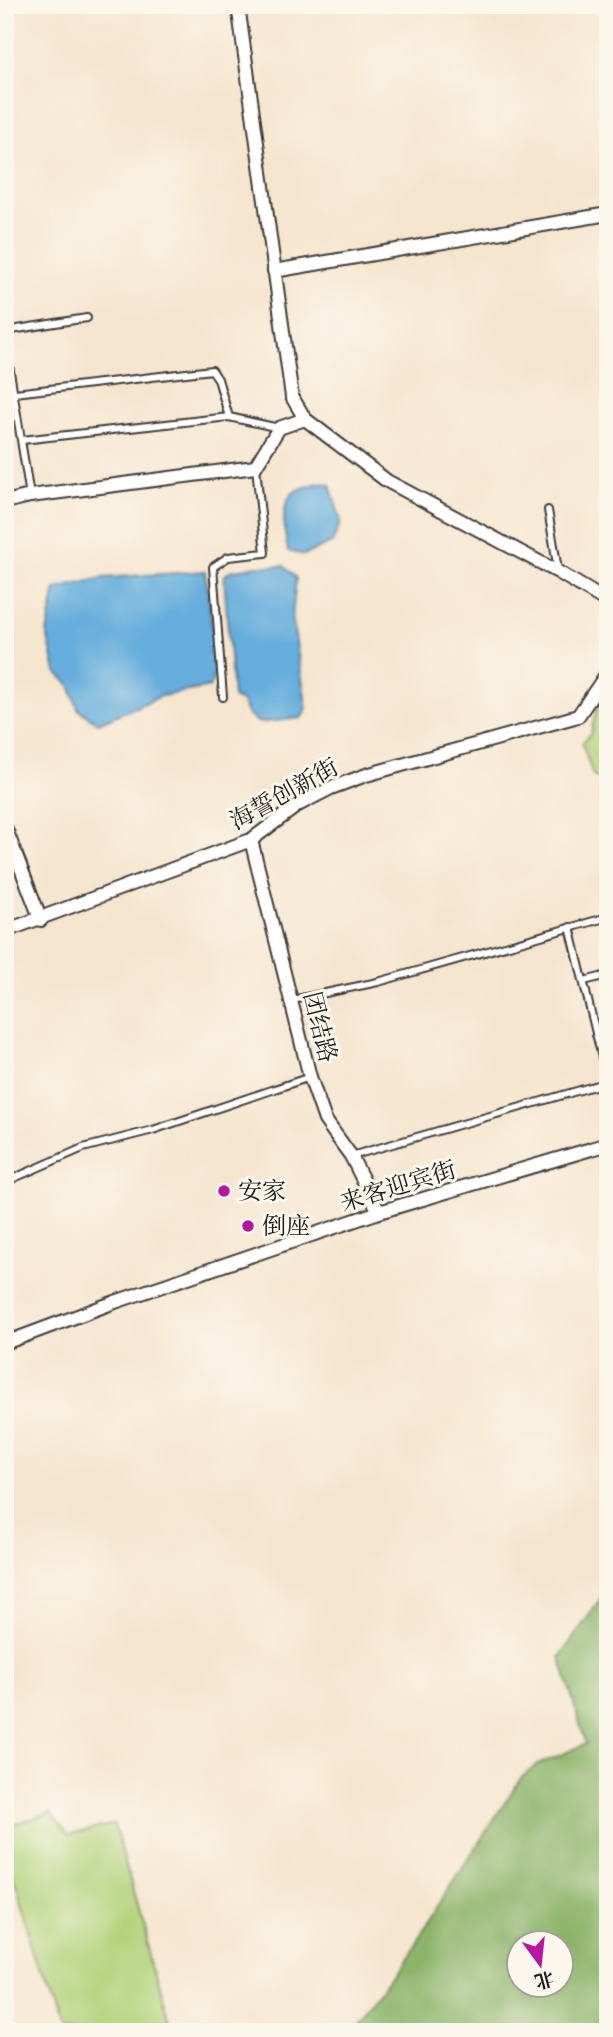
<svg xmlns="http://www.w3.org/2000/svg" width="613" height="2037" viewBox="0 0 613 2037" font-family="'IM FELL English','Noto Serif SC',serif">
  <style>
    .green { fill: #b1d279; stroke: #66774a; stroke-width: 2 }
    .forest { fill: #8cb469; stroke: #546842; stroke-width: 2; fill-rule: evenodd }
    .water { fill: #65addc; stroke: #40647c; stroke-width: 2 }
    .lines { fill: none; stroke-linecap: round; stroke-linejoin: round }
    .lane-casing { stroke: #3d3a37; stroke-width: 10 }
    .street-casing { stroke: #3d3a37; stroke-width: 16 }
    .lane { stroke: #fff; stroke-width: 6 }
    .street { stroke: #fff; stroke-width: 12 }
    .poi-dot { fill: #b5179e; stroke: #fbf7ec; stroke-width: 2.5 }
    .labels { text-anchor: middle; stroke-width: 6; stroke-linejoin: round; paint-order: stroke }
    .street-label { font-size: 24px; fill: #1c1c1c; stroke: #fbf7ec }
    .poi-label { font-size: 24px; fill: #1c1c1c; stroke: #fbf7ec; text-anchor: start }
  </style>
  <rect width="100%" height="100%" fill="#fbf7ec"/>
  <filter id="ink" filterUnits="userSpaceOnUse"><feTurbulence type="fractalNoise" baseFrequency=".0143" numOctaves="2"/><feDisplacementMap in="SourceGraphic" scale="14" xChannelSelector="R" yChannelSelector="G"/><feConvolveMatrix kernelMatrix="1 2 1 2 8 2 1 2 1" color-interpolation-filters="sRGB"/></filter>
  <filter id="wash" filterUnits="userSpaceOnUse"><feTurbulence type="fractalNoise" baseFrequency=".00686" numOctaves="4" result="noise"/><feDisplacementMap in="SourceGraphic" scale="28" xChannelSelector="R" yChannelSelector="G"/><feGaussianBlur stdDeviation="1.57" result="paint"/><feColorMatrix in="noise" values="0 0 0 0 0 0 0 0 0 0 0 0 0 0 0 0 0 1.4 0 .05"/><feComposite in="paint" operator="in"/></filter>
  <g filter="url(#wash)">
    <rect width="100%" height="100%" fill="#f6e5ce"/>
    <g class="green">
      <path d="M608,691V783L593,776L582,743L591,733L597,707Z"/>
      <path d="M51,1813L69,1835L114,1824L173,2032H60L5,1847V1827Z"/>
    </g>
    <path class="forest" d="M608,1588V2032H347L411,1947L521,1778L537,1765L586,1744L560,1657ZM518,1942H560V1984H518Z"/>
    <g class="water">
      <path d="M318,483L330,484L341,522L332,543L304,555L288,551C285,535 279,508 292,494C297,488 310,486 318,483Z"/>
      <path d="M257,566H284L296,578L292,618L307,709L301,718L259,723L248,715L242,702L233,698L224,576L230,571Z"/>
      <path d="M205,571L217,665L210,687L161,696L98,723L78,709L70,685L56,672L47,633L56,589L102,578Z"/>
    </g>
  </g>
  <g filter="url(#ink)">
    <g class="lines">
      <g class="lane-casing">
        <g id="lane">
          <path d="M5,331L87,318"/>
          <path d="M5,340L30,496"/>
          <path d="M15,393L212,370L218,379L229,417"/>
          <path d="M22,440L229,417L279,428"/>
          <path d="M548,510L558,570"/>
          <path d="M223,697L213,567L228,557L265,553L256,467"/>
          <path d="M603,800L608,798"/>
          <path d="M570,927L608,1082"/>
          <path d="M584,981L608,975"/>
          <path d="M292,1000L378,982L608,917"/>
          <path d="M596,1035L608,1032"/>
          <path d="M351,1156L608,1082"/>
          <path d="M5,1182L83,1148L153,1130L310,1077"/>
        </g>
      </g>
      <g class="street-casing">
        <g id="street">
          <path d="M238,5L292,397L305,419L387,481L558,572L608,602"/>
          <path d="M274,271L608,214"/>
          <path d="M5,502L30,496L255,467L279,428L305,419"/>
          <path d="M5,827L41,920"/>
          <path d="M251,840L310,1077L325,1120L351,1156L379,1212"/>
          <path d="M5,931L251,840L298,805L331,788L366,775L578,716L608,672"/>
          <path d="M5,1343L115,1302L379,1212L608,1144"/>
        </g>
      </g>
      <use href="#lane" class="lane"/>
      <use href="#street" class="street"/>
    </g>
  </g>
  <g class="poi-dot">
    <circle cx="224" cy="1191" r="7"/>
    <circle cx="248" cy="1226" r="7"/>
  </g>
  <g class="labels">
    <g class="street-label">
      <text transform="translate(284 794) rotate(-29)" y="8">海誓创新街</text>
      <text transform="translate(320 1027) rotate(76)" y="8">团结路</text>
      <text transform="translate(398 1186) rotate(-17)" y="8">来客迎宾街</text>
    </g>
    <g class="poi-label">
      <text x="238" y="1199">安家</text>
      <text x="262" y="1234">倒座</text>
    </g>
  </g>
  <rect width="613" height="2037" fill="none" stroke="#fbf7ec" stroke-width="28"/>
  <g transform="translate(540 1964) rotate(165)"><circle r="33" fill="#fbf7ec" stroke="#a29f99" stroke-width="2"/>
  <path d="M0-5L12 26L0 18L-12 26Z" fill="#b5179e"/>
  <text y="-10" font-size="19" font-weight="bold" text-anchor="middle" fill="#1c1c1c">北</text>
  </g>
</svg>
